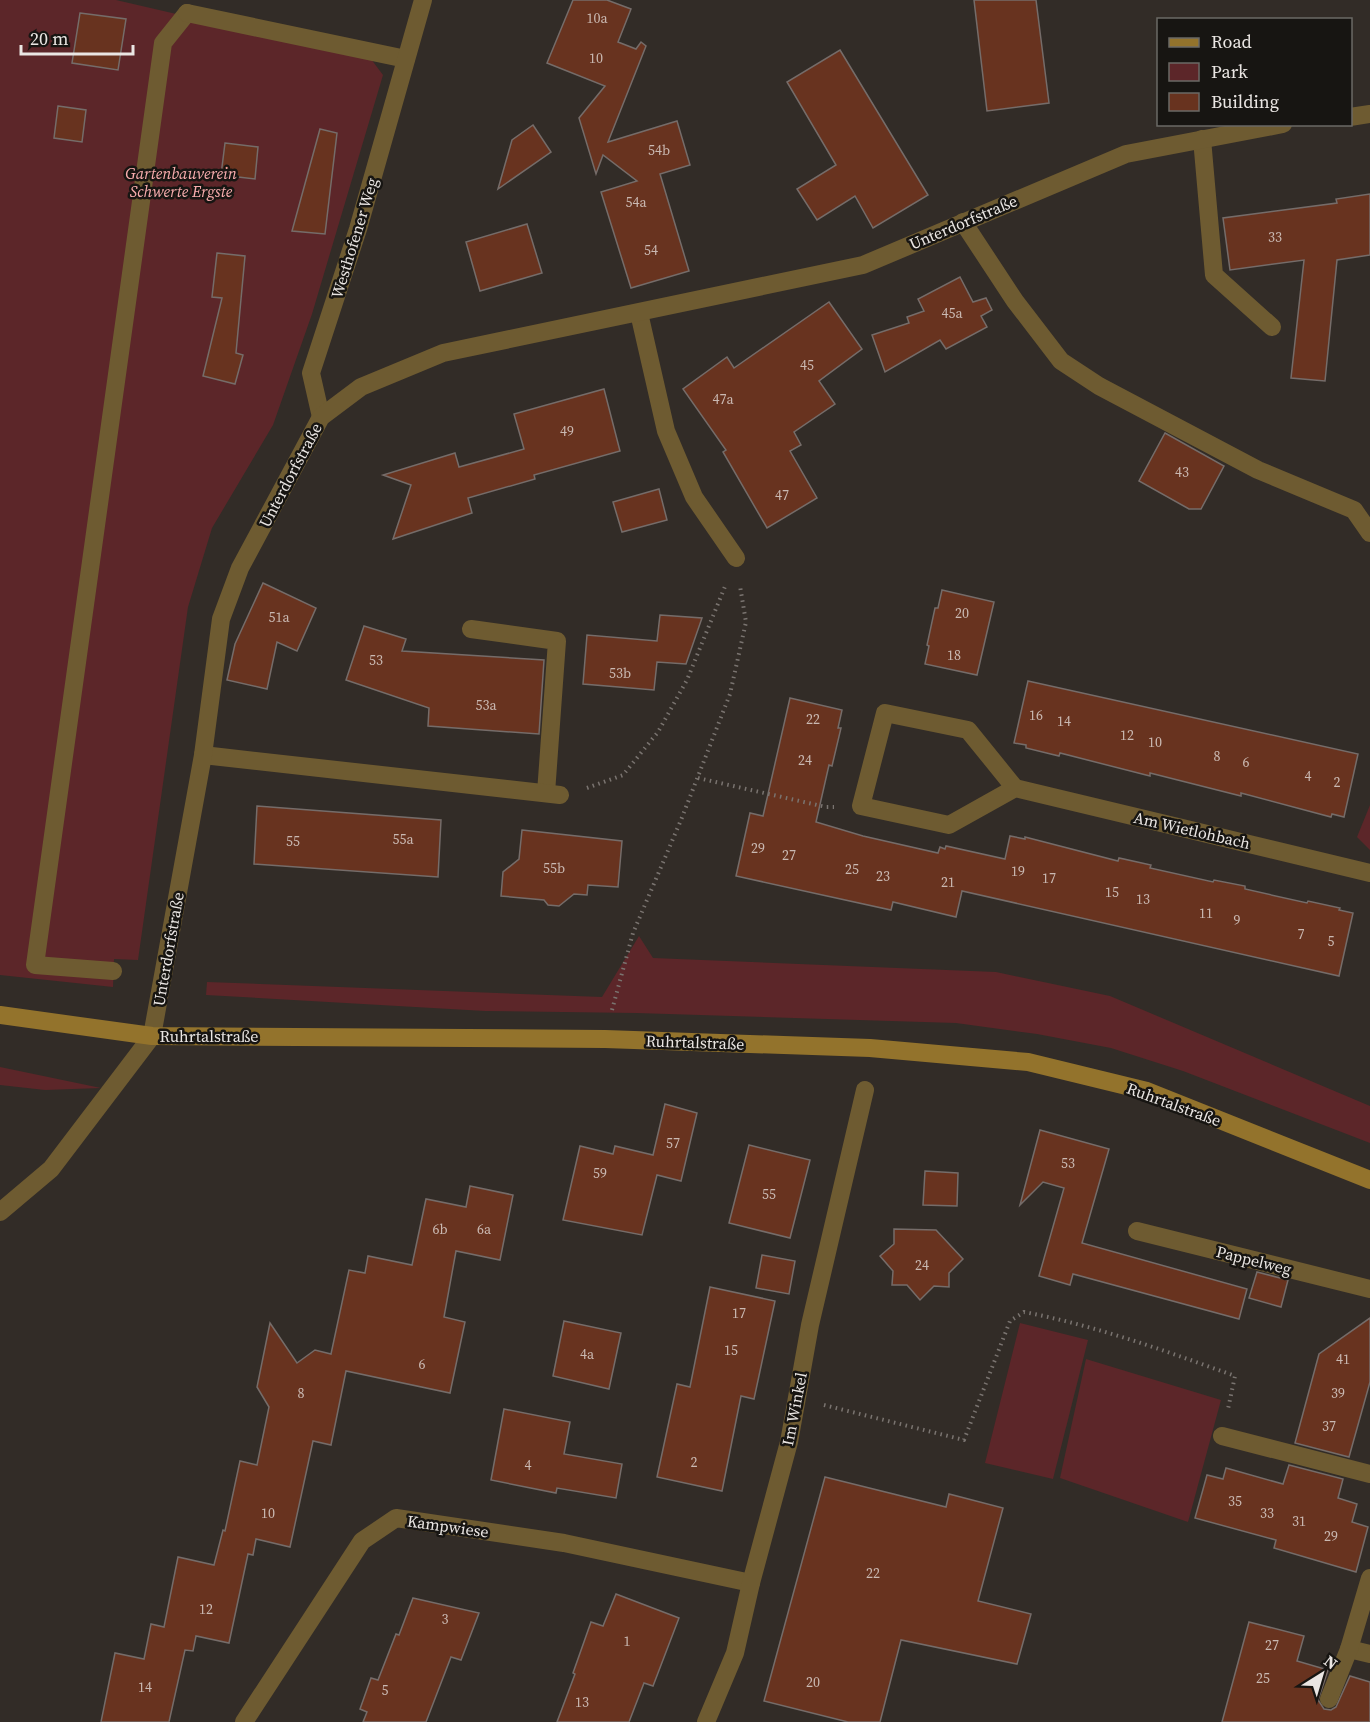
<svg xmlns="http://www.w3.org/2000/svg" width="1370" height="1722" viewBox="0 0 1370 1722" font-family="'Source Serif 4',serif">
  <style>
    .green { fill: #5c2629 }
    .building { fill: #68331f; stroke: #756c69; stroke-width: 1.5 }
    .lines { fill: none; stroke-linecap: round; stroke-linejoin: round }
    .path { stroke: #7a7470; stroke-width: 4; stroke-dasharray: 1.5 4.5; stroke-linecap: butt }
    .lane { stroke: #6e5b31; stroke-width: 18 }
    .street { stroke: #6e5b31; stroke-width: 18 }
    .secondary { stroke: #93732c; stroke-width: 18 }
    .labels { text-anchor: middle; stroke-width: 5; stroke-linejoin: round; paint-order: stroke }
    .number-label { font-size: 14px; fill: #cab9b2 }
    .park-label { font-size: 16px; font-style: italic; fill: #f9adae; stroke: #171512 }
    .street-label { font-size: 16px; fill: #eae6e3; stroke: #171512 }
  </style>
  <rect width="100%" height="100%" fill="#322c27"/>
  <g class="green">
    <path d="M0,0H116L371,59L383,75L312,314L273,425L212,528L188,607L138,960L114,959L113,987L0,975Z"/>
    <path d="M1370,805V850L1357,837Z"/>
    <path d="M639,936L653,958L996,972L1110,996L1370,1106V1143L1183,1071L1111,1048L1037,1034L956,1023L636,1013L485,1011L206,995L207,982L602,997Z"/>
    <path d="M0,1067L101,1088L45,1090L0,1085Z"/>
    <path d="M1020,1323L1088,1340L1053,1479L985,1463Z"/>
    <path d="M1086,1359L1221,1400L1188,1522L1060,1478Z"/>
  </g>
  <g class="building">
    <path d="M573,0H607L631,9L618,42L636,49L641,42L646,46L608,142L677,121L690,165L660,174L689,271L631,288L601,192L637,181L603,155L596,174L579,118L605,86L547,63Z"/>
    <path d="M974,0H1036L1049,103L987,111Z"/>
    <path d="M80,13L126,19L118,70L72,63Z"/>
    <path d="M840,50L928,195L873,228L855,196L817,220L797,189L836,165L787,82Z"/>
    <path d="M58,106L86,110L82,142L54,138Z"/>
    <path d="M533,125L551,152L498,189L512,140Z"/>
    <path d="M320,129L337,133L325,234L292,231Z"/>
    <path d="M225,143L258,147L255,179L221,175Z"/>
    <path d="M1370,194V255L1337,260L1325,381L1291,378L1304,260L1230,270L1223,218L1337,203L1336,199Z"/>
    <path d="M527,224L542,273L480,291L466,242Z"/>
    <path d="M217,253L245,256L236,353L243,355L235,384L203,376L222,298L212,297Z"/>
    <path d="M960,277L973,302L986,298L992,310L981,316L987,327L946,349L940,340L885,372L872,335L909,323L907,317L924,311L918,299Z"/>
    <path d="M829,302L862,349L819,381L835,404L794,432L801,445L790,451L817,498L767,528L723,452L726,450L683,389L727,357L734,368Z"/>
    <path d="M604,389L620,451L534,475L535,479L468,498L472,513L393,539L411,485L383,475L455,453L459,467L524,449L514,414Z"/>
    <path d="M1165,433L1224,466L1201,509H1189L1139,481Z"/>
    <path d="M659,489L667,520L622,532L613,502Z"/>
    <path d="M263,583L316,608L297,651L277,642L267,689L227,680L235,644Z"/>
    <path d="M942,590L994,602L977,675L925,664L929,646L927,645L935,608H938Z"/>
    <path d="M660,615L702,618L686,664L657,662L654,690L583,684L587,635L657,641Z"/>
    <path d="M364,626L406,639L402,651L544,660L539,734L428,726L429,708L346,680Z"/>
    <path d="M1028,681L1358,754L1344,817L1332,814L1331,817L1241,793V796L1150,773V776L1060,753L1059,756L1026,748V745L1014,743Z"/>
    <path d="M790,698L842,710L838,728H841L832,766L829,765L816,822L863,836L938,853L940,847L945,849L946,846L1005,859L1010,836L1025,839V837L1118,861L1119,858L1151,865L1150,868L1213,882L1214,880L1245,886V889L1307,903L1308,901L1340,908L1339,910L1353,913L1339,976L962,891L956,917L893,902L891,910L736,876L750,813L763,816Z"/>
    <path d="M257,806L441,820L438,877L254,864Z"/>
    <path d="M522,830L622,841L618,887L588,885L587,895L574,894L559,906L548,905L544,900L501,896L503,872L519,859Z"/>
    <path d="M665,1104L697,1113L681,1181L657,1175L642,1235L563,1220L580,1146L613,1154L615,1146L653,1155Z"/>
    <path d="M1040,1130L1109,1149L1082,1243L1247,1289L1239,1319L1073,1274L1070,1285L1039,1276L1064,1188L1043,1182L1020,1205Z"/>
    <path d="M749,1145L810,1160L790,1238L729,1223Z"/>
    <path d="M925,1171L958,1173L957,1206L923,1205Z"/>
    <path d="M470,1186L513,1195L500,1260L456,1251L444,1317L465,1322L450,1393L346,1371L331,1445L313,1441L290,1547L256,1539L253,1555L248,1554L229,1643L196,1636L193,1651L185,1650L169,1722H101L115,1653L144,1659L151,1624L164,1627L178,1557L214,1565L223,1530L225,1531L240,1461L257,1465L269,1407L257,1387L270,1323L297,1363L315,1350L331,1354L349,1270L365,1273L368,1256L412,1265L426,1199L466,1207Z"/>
    <path d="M894,1229L936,1230L963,1259L949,1273V1287L934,1286L920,1300L907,1285H892L893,1271L880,1256L894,1244Z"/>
    <path d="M762,1255L795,1261L789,1294L756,1288Z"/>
    <path d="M1257,1272L1288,1280L1281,1307L1249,1298Z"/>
    <path d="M710,1287L775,1301L754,1399L741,1396L722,1491L657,1477L677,1384L690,1387Z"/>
    <path d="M1370,1318V1382L1349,1457L1295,1443L1319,1354Z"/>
    <path d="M564,1321L621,1333L609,1389L553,1376Z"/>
    <path d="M504,1409L570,1422L564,1454L622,1464L616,1498L557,1488L556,1493L491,1480Z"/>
    <path d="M1289,1465L1343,1479L1338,1498L1357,1504L1352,1522L1368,1527L1356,1572L1274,1548L1276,1540L1195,1518L1207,1475L1223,1479L1226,1468L1283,1484Z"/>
    <path d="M825,1477L946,1507L949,1494L1003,1508L978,1601L1031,1614L1017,1664L901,1640L880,1722H848L764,1701Z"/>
    <path d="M616,1594L679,1618L653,1686L644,1683L629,1722H557L575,1674L573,1673L591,1622L603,1626Z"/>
    <path d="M413,1598L479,1613L461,1660L451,1657L426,1722H363L367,1712L360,1709L371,1678L378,1680L396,1634L399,1635Z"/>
    <path d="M1249,1622L1304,1636L1297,1661L1328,1670L1318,1700L1324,1709L1331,1710L1336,1707L1350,1676L1370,1682V1722H1222Z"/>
  </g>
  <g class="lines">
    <g class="path">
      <path d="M698,778L826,807H834"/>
      <path d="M587,788L623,775L658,732L687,680L726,584"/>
      <path d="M612,1010L633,933L681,820L730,694L746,622L740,586"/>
      <path d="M824,1405L964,1440L1010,1321L1024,1312C1097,1326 1166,1351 1235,1376L1228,1409"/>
    </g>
    <g class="lane">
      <path d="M1202,139L1214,275L1272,327"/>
      <path d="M963,222L1015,301L1061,361L1099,386L1258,470L1354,510L1370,533"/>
      <path d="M471,629L557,641L546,793"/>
      <path d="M113,971L35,965L163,43L187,13"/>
      <path d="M0,1212L51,1169L152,1036"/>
    </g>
    <g class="street">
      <path d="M187,13L406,59"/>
      <path d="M1350,117L1370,114"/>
      <path d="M639,313L666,431L694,497L736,558"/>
      <path d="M321,417L311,373L358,229L423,0"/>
      <path d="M203,755L560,795"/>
      <path d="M1015,788L949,825L861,806L885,713L968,730L1015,788L1370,873"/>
      <path d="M152,1036L203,755L221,619L240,568L321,417L361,387L443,353L863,265L1126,154L1283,124"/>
      <path d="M1137,1231L1370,1289"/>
      <path d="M1222,1436L1370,1474"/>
      <path d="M1349,1649L1370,1654"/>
      <path d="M1329,1699L1349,1649L1370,1578"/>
      <path d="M244,1722L362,1541L396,1518L564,1543L751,1583"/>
      <path d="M706,1722L735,1653L751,1583L789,1442L810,1325L865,1090"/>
    </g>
    <path class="secondary" d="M0,1015L152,1036L605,1039L870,1048L1028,1062L1147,1091L1370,1180"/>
  </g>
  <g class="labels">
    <g class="number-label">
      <text x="597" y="23">10a</text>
      <text x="596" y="63">10</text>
      <text x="659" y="155">54b</text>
      <text x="636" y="207">54a</text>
      <text x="1275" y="242">33</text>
      <text x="651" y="255">54</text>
      <text x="952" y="318">45a</text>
      <text x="807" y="370">45</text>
      <text x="723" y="404">47a</text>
      <text x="567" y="436">49</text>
      <text x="1182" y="477">43</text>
      <text x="782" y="500">47</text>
      <text x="962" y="618">20</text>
      <text x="279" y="622">51a</text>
      <text x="954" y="660">18</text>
      <text x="376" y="665">53</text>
      <text x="620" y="678">53b</text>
      <text x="486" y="710">53a</text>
      <text x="1036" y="720">16</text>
      <text x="813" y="724">22</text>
      <text x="1064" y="726">14</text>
      <text x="1127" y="740">12</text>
      <text x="1155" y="747">10</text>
      <text x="1217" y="761">8</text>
      <text x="805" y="765">24</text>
      <text x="1246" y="767">6</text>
      <text x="1308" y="781">4</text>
      <text x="1337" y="787">2</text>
      <text x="403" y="844">55a</text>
      <text x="293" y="846">55</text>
      <text x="758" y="853">29</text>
      <text x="789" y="860">27</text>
      <text x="554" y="873">55b</text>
      <text x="852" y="874">25</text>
      <text x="1018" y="876">19</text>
      <text x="883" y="881">23</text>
      <text x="1049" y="883">17</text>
      <text x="948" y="887">21</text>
      <text x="1112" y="897">15</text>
      <text x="1143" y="904">13</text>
      <text x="1206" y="918">11</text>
      <text x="1237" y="925">9</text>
      <text x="1301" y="939">7</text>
      <text x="1331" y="946">5</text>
      <text x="673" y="1148">57</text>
      <text x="1068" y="1168">53</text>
      <text x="600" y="1178">59</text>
      <text x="769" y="1199">55</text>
      <text x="440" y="1234">6b</text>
      <text x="484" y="1234">6a</text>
      <text x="922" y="1270">24</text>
      <text x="739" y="1318">17</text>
      <text x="731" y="1355">15</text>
      <text x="587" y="1359">4a</text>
      <text x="1343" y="1364">41</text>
      <text x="422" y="1369">6</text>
      <text x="301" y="1398">8</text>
      <text x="1338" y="1398">39</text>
      <text x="1329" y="1431">37</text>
      <text x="694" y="1467">2</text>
      <text x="528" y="1470">4</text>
      <text x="1235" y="1506">35</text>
      <text x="268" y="1518">10</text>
      <text x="1267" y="1518">33</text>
      <text x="1299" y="1526">31</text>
      <text x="1331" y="1541">29</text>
      <text x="873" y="1578">22</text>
      <text x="206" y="1614">12</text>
      <text x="445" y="1624">3</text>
      <text x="627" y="1646">1</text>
      <text x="1272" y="1650">27</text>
      <text x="1263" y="1683">25</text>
      <text x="813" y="1687">20</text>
      <text x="145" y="1692">14</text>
      <text x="385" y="1695">5</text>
      <text x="582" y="1707">13</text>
    </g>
    <g class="park-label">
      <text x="181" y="179">Gartenbauverein<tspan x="181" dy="18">Schwerte Ergste</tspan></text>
    </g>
    <g class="street-label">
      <text transform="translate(963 222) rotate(-23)" y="6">Unterdorfstraße</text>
      <text transform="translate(354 238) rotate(-73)" y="6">Westhofener Weg</text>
      <text transform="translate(290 475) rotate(-62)" y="6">Unterdorfstraße</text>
      <text transform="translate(1192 830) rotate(13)" y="6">Am Wietlohbach</text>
      <text transform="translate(168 949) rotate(-80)" y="6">Unterdorfstraße</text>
      <text x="209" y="1042">Ruhrtalstraße</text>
      <text transform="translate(695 1042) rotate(2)" y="6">Ruhrtalstraße</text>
      <text transform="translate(1174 1104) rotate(20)" y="6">Ruhrtalstraße</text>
      <text transform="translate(1254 1260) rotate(14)" y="6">Pappelweg</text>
      <text transform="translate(794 1409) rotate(-79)" y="6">Im Winkel</text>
      <text transform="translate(448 1526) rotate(8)" y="6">Kampwiese</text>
    </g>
  </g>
  <rect x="1157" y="18" width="195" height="108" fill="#171512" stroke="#6b6966" stroke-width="1.5"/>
  <rect x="1169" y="38" width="30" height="9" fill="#93732c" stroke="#6b6966" stroke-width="1.5"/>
  <text x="1211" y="48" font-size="18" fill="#eae6e3">Road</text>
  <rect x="1169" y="63" width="30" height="18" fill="#5c2629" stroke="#6b6966" stroke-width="1.5"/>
  <text x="1211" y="78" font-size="18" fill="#eae6e3">Park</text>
  <rect x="1169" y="93" width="30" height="18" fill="#68331f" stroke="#6b6966" stroke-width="1.5"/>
  <text x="1211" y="108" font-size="18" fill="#eae6e3">Building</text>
  <g transform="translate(1322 1674) rotate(37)" stroke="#171512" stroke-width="4.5" paint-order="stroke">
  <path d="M0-4.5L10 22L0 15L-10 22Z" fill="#eae6e3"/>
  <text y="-9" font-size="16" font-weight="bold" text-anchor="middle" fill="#eae6e3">N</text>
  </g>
  <path d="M21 45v9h112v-9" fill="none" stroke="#eae6e3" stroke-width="3"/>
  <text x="30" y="45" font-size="18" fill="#eae6e3" stroke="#171512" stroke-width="4.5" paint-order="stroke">20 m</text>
</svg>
